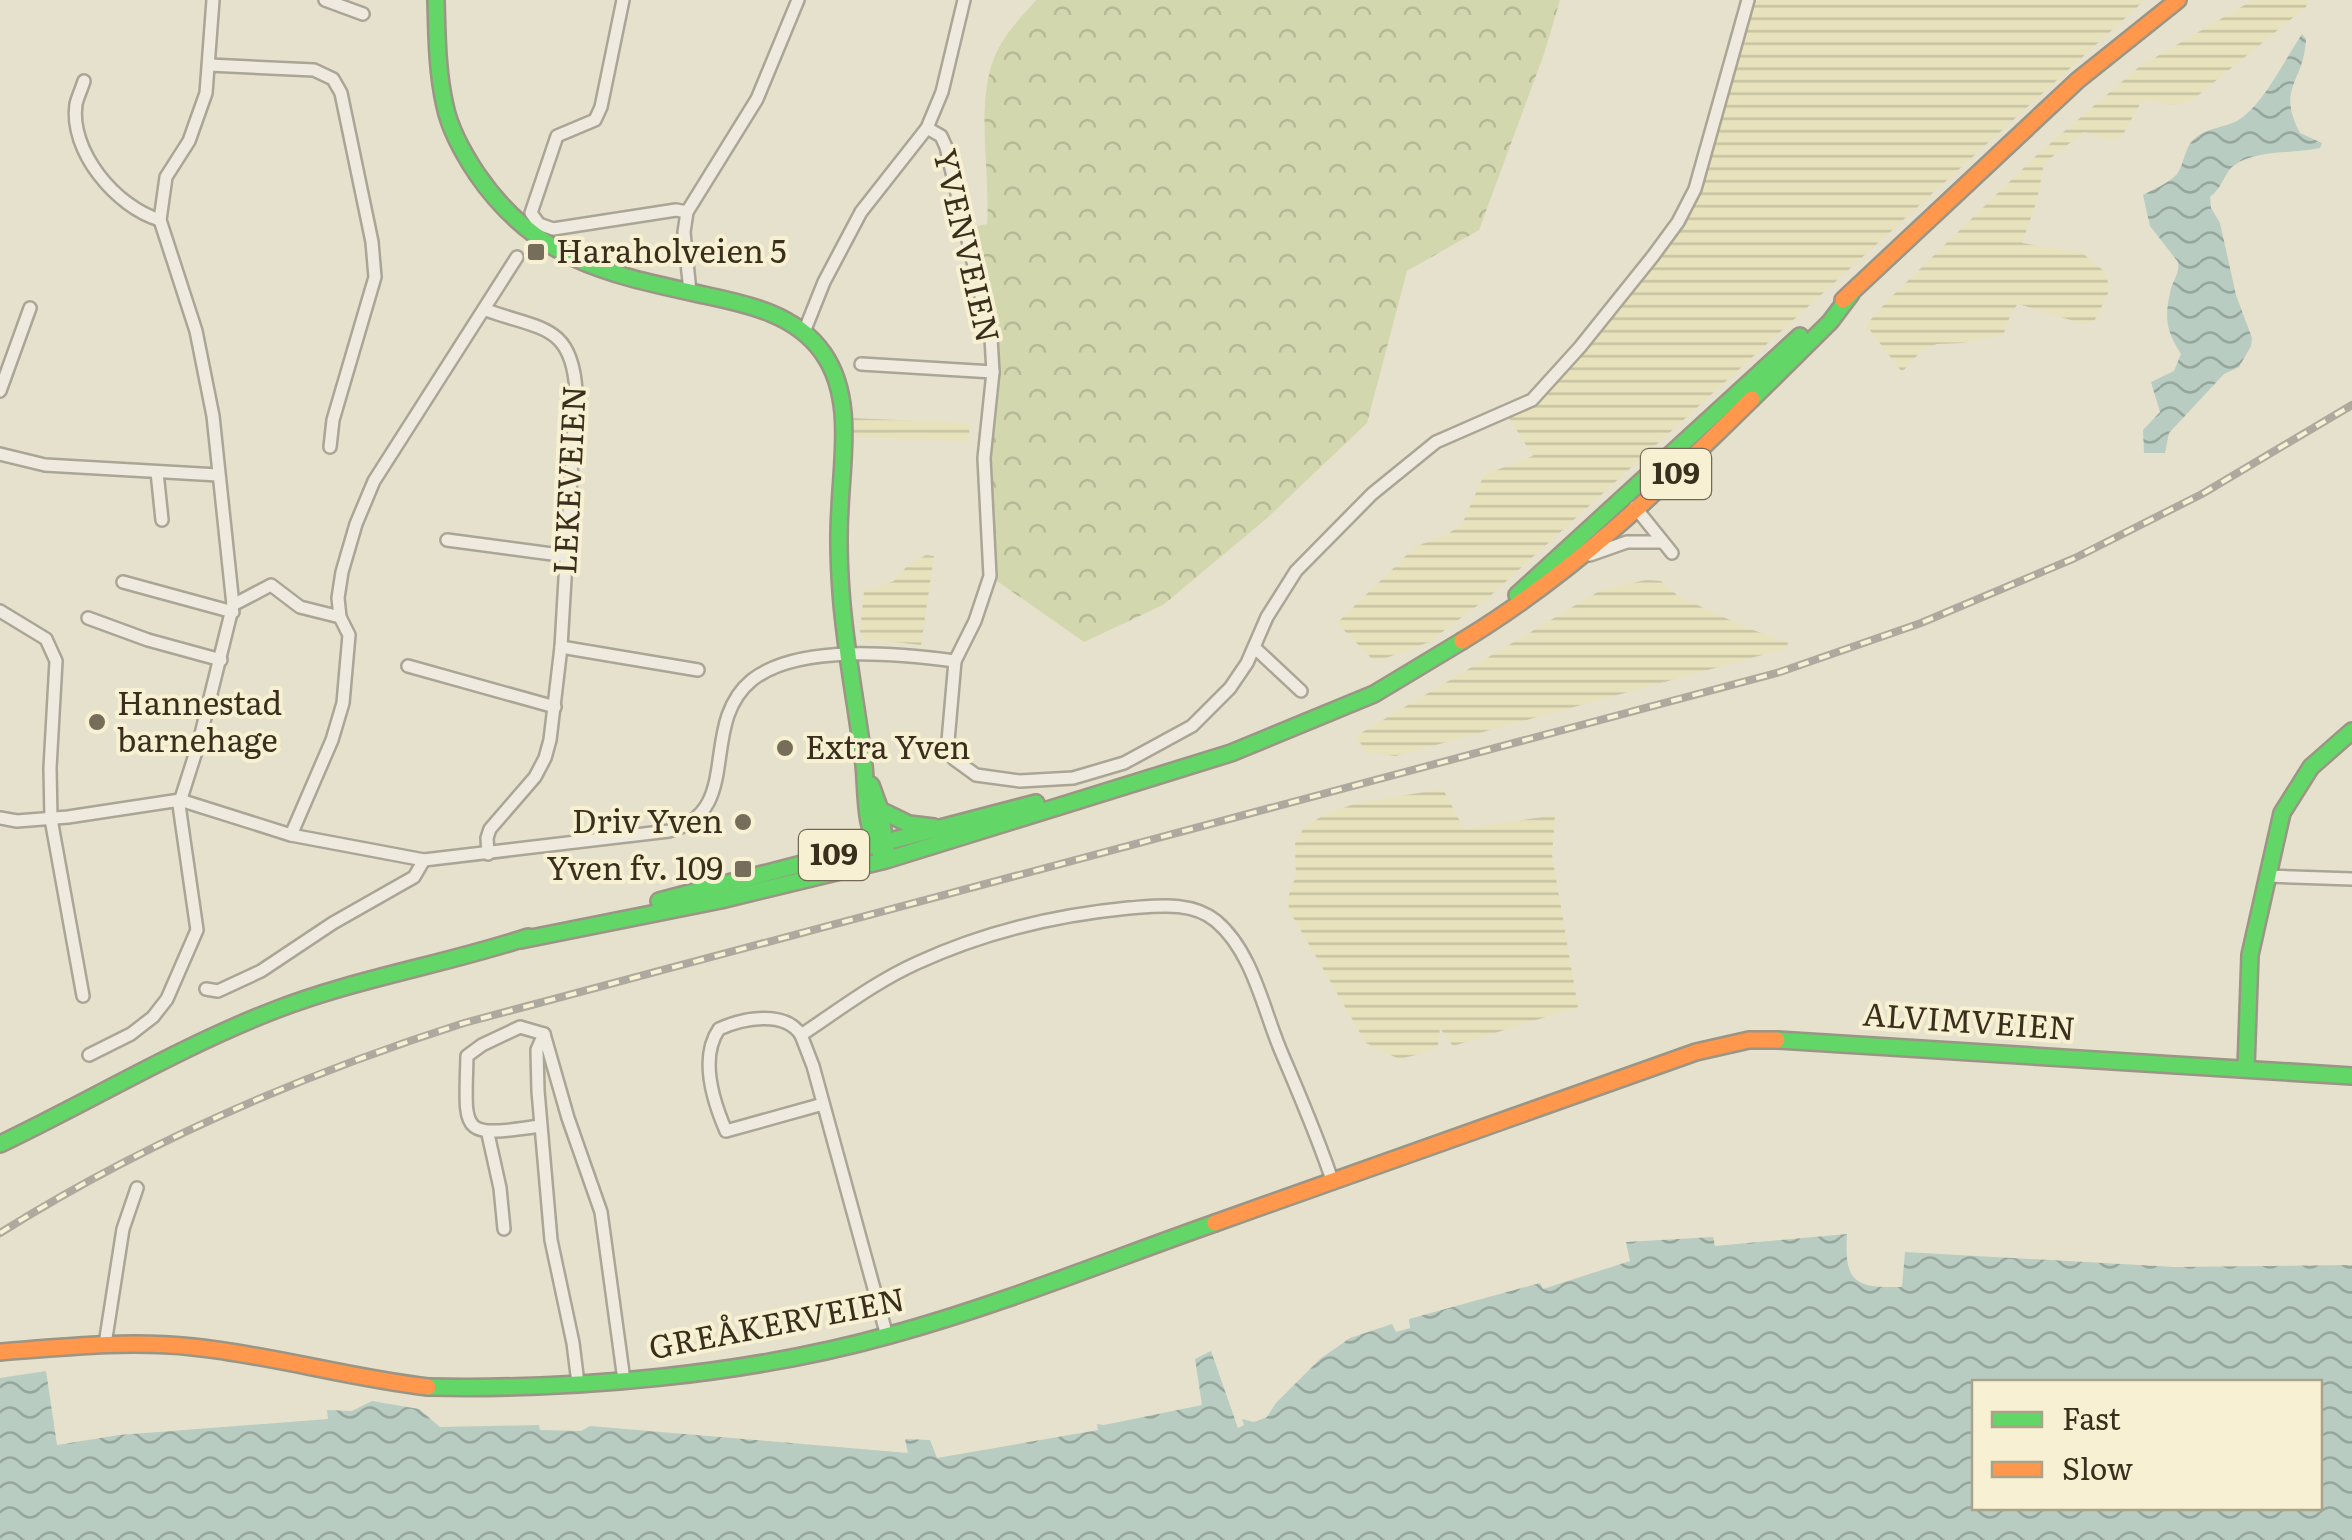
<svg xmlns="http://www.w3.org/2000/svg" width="2352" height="1540" viewBox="0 0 2352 1540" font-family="Literata,serif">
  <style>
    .farmland { fill: url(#farmland-rules) }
    .forest { fill: url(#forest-crowns) }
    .water { fill: url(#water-waves); fill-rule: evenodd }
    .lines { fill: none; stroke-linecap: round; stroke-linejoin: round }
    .street-casing { stroke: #aba596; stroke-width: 16 }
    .fast-casing { stroke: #9b9585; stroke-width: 20 }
    .slow-casing { stroke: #9b9585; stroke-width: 20 }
    .street { stroke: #eeeadf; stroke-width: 11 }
    .fast { stroke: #63d668; stroke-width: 15 }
    .slow { stroke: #ff974d; stroke-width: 15 }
    .rail-casing { stroke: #ada99f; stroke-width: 8 }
    .rail { stroke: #f7f0d2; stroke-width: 4; stroke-dasharray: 11; stroke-linecap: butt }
    .poi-dot { fill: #766d5a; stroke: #f7f0d2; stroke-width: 4 }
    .labels { text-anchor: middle; stroke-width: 8; stroke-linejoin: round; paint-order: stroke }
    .shield { fill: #f7f0d2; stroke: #736853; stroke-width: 2.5 }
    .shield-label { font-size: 30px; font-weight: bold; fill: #3a2e1d }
    .street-label { font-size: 32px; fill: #3a2e1d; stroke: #f7f0d2 }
    .poi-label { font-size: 32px; fill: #3a2e1d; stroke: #f7f0d2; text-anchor: start }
  </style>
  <defs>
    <pattern id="farmland-rules" width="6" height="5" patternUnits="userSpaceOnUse" patternTransform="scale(2.5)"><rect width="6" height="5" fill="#e7e2bc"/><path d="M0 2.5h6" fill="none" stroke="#c7c2a1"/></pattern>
    <pattern id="forest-crowns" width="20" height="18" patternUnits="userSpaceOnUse" patternTransform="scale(2.5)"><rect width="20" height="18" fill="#d3d7ae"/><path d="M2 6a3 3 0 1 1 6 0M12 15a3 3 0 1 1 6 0" fill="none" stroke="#b6b995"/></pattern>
    <pattern id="water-waves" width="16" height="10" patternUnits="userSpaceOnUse" patternTransform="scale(2.5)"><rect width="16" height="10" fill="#b8ccc2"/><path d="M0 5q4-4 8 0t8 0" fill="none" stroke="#97a69d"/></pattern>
  </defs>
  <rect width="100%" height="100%" fill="#e6e1cc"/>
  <g class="farmland">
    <path d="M1748,0H2145L1490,596L1429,642L1375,662L1337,623L1415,547L1449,533L1462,524L1484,475L1533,456L1506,413L1536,396L1687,207Z"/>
    <path d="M2253,0H2308L2306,7L2191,101L2173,105L2147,100L2140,104L2122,136L2111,140L2084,132L2044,163L2037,200L2022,243L2082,253L2105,272L2110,289L2095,320L2084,324L2018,304L2012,311L2003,335L1963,343L1937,344L1922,350L1902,372L1866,325L1890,298L2038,154L2139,67Z"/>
    <path d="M850,418L970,423L968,442L849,436Z"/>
    <path d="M926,555L934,556L921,645L866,639L860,632L864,591L894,581L906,567Z"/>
    <path d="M1646,580L1661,581L1678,596L1747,628L1788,642L1787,648L1396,756L1366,752L1356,736L1601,590Z"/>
    <path d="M1443,789L1464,829L1555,815L1552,855L1578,1007L1453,1046L1440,1028L1438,1045L1428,1052L1399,1059L1366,1043L1289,910L1288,897L1296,876L1295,844L1304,827L1326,814L1357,803Z"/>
  </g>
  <path class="forest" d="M1036,0H1560L1544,54L1479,230L1407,271L1367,423L1266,519L1163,605L1084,642L990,576L984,502L993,372L964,229L987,224C991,170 972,91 1001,44C1010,28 1024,14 1036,0Z"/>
  <g class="water">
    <path d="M2302,34L2306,39C2304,83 2276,87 2300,133L2322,143L2320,148C2295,154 2255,149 2233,166C2224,174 2223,187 2210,197L2211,208L2220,223L2236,295L2252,338L2251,346L2239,367L2224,374L2169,433L2165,453H2144L2143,430L2160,412L2151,382L2174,371L2181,354C2167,332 2164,320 2170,293C2172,281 2180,274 2178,262L2150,226L2143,195C2154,189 2169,183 2177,174C2185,163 2184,148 2194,139C2206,128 2223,128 2237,121C2262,107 2286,58 2302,34Z"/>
    <path d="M1847,1234C1844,1283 1855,1288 1902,1287L1905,1252L2175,1267L2352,1265V1540H0V1378L46,1371L57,1445L119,1435L328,1419L327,1410L352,1411L372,1401L419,1409L440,1427L539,1425L540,1430L581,1431L590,1426L908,1453L905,1439L930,1440L937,1458L1098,1430L1097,1424L1104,1425L1202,1405L1195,1359L1211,1351L1238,1428L1244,1425L1242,1419L1254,1422L1267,1417L1276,1403L1320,1359L1350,1338L1392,1324L1396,1332L1410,1328L1409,1319L1540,1283L1543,1289L1630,1261L1626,1242L1713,1237L1715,1246ZM2320,1382V1508H1974V1382Z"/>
  </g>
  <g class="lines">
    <g class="street-casing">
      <g id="street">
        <path d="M325,0L363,14"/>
        <path d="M623,0L601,107L595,120L557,136L531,213L539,224L553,229L676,210L687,212"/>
        <path d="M209,65L314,70L333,79L341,93L372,242L375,277L333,420L330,447"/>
        <path d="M84,81C82,88 78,96 76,104C69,151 116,207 160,220"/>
        <path d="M690,292L684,232L687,212L757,99L798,0"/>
        <path d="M486,310C541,330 572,324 576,391L561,647L550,740L545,758L535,777L490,829L487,838L488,854"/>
        <path d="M804,332L824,282L861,212L927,128L942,92L964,0"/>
        <path d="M861,364L993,372"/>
        <path d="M0,391L30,308"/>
        <path d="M0,454L45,465L218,475"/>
        <path d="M157,472L162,520"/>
        <path d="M1635,507L1672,553"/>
        <path d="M447,540L567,556"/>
        <path d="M1590,555L1627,542H1661"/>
        <path d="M123,582L233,612"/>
        <path d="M233,605L271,585L300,607L340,617"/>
        <path d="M0,611L46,639L56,661L50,768L51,819L83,996"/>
        <path d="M88,618L148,640L221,660"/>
        <path d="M561,647L698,670"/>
        <path d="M1255,648L1301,691"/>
        <path d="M955,661L948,741L954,759L976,775L1020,781L1073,778L1124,763L1192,726L1230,688L1247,663L1267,617L1296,571L1372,494L1436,442L1532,400L1580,347L1653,256L1678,222L1695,189L1748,0"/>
        <path d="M408,666L555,707"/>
        <path d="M0,818L17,821L68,817L180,800L291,835L424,860L669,831C745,812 697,725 752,680C799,643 900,654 955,661L975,621L990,576L984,458L993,372L991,338L946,147L941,136L927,128"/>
        <path d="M291,835L332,740L343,703L349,635L340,617L338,598L342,572L356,524L374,481L517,257"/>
        <path d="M2267,876L2352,879"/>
        <path d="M206,989L218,991L261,971L333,923L414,877L424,860"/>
        <path d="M544,1034L537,1050L538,1091L551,1240L573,1343L578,1383"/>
        <path d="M801,1035C785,1010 743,1018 719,1029C699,1058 713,1101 726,1131L823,1104"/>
        <path d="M89,1055L131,1034L153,1017L167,999L197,930L179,805L199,742L233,605L213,416L196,331L160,220L166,177L189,141L206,93L213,0"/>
        <path d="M540,1126C459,1138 465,1134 467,1056L482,1045L520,1027L544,1034L568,1118L601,1212L624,1380"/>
        <path d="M488,1134L500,1188L504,1229"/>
        <path d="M887,1336L813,1066L801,1035C839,1010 875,982 917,963C984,932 1056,915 1129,908C1158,906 1192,901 1216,921C1252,951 1263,1008 1280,1049C1299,1094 1318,1137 1333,1183"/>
        <path d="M105,1344L123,1229L137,1188"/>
      </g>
    </g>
    <g class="fast-casing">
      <g id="fast">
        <path d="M436,0C437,35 437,71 445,106C450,130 463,153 477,174C536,260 607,274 704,295C747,304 796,314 823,353C854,397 842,458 840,508C838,536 839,564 841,592C845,650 857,707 864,765C867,796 864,826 881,853"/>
        <path d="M1752,399L1830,322L1851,294"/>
        <path d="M1517,595L1800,336"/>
        <path d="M871,785L880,810L886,849"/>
        <path d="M880,810L909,824L934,827"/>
        <path d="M659,901L1036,803"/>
        <path d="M521,940L721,900L886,860L1231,753L1374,694L1462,641"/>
        <path d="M1777,1040L2352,1076"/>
        <path d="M2246,1068L2250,955L2282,813L2311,767L2352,731"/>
        <path d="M0,1144C90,1101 176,1049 270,1012C353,979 443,965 528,937"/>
        <path d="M428,1387C577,1390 747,1375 890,1335C1000,1305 1107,1261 1215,1223"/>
      </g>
    </g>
    <g class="slow-casing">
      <g id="slow">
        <path d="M1843,300L2078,80L2178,0"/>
        <path d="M1462,641C1571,575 1662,488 1752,399"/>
        <path d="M1215,1223L1696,1052L1749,1040H1777"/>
        <path d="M0,1352C64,1347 129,1340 193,1347C272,1355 349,1378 428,1387"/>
      </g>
    </g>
    <use href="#street" class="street"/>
    <use href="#fast" class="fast"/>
    <use href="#slow" class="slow"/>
    <g class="rail-casing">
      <path id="rail" d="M0,1233C145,1142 301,1075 464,1023L1780,672L1921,623L2075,558L2202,494L2352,405"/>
    </g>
    <use href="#rail" class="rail"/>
  </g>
  <g class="poi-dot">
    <rect x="526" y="242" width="20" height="20" rx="5"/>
    <circle cx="97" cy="722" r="10"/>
    <circle cx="785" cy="748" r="10"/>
    <circle cx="743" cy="822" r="10"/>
    <rect x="733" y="859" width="20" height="20" rx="5"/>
  </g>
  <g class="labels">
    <g class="shield">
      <rect x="1641" y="449" width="70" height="50" rx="8"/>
      <rect x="799" y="830" width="70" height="50" rx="8"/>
    </g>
    <g class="shield-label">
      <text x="1676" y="484">109</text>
      <text x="834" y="865">109</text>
    </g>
    <g class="street-label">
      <text transform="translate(966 246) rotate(77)" y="11">YVENVEIEN</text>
      <text transform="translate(570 480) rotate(-87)" y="11">LEKEVEIEN</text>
      <text transform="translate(1969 1022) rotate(4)" y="11">ALVIMVEIEN</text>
      <text transform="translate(777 1324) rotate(-11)" y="11">GREÅKERVEIEN</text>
    </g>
    <g class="poi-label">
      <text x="556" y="263">Haraholveien 5</text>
      <text x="117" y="715">Hannestad<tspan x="117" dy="37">barnehage</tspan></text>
      <text x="805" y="759">Extra Yven</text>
      <text x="723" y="833" text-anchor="end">Driv Yven</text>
      <text x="723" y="880" text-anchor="end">Yven fv. 109</text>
    </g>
  </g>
  <rect x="1972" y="1380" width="350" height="130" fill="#f7f0d2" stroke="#aba28a" stroke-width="2.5"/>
  <rect x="1992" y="1412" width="50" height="15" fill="#63d668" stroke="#aba28a" stroke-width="2.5"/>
  <text x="2062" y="1430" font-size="30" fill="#3a2e1d">Fast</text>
  <rect x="1992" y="1462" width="50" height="15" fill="#ff974d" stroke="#aba28a" stroke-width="2.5"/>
  <text x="2062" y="1480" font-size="30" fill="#3a2e1d">Slow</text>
</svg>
